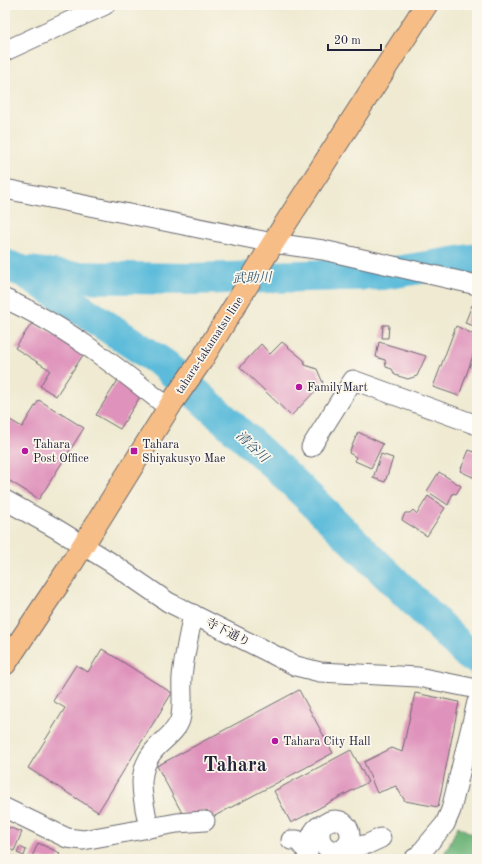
<svg xmlns="http://www.w3.org/2000/svg" width="482" height="864" viewBox="0 0 482 864" font-family="'Old Standard TT','Noto Serif JP',serif">
  <style>
    .forest { fill: #6fb67a; stroke: #486c5a }
    .lines { fill: none; stroke-linecap: round; stroke-linejoin: round }
    .river { stroke: #5cbbda; stroke-width: 32 }
    .building { fill: #df92bb }
    .minor-casing { stroke: #6a6870; stroke-width: 21 }
    .major-casing { stroke: #6a6870; stroke-width: 24 }
    .minor { stroke: #fff; stroke-width: 19 }
    .major { stroke: #f6be86; stroke-width: 22 }
    .poi-dot { fill: #b5179e; stroke: #fbf7ec; stroke-width: 1.5 }
    .labels { text-anchor: middle; stroke-width: 3.5; stroke-linejoin: round; paint-order: stroke }
    .street-label { font-size: 12px; fill: #22223b; stroke: #fbf7ec }
    .poi-label { font-size: 12px; fill: #22223b; stroke: #fbf7ec; text-anchor: start }
    .water-label { font-size: 13px; font-style: italic; fill: #365873; stroke: #fbf7ec }
    .town-label { font-size: 20px; font-weight: bold; fill: #22223b; stroke: #fbf7ec }
  </style>
  <rect width="100%" height="100%" fill="#fbf7ec"/>
  <filter id="ink" filterUnits="userSpaceOnUse"><feTurbulence type="fractalNoise" baseFrequency=".025" numOctaves="2"/><feDisplacementMap in="SourceGraphic" scale="8" xChannelSelector="R" yChannelSelector="G"/><feConvolveMatrix kernelMatrix="1 2 1 2 8 2 1 2 1" color-interpolation-filters="sRGB"/></filter>
  <filter id="wash" filterUnits="userSpaceOnUse"><feTurbulence type="fractalNoise" baseFrequency=".012" numOctaves="4" result="noise"/><feDisplacementMap in="SourceGraphic" scale="16" xChannelSelector="R" yChannelSelector="G"/><feGaussianBlur stdDeviation="0.9" result="paint"/><feColorMatrix in="noise" values="0 0 0 0 0 0 0 0 0 0 0 0 0 0 0 0 0 1.4 0 .05"/><feComposite in="paint" operator="in"/></filter>
  <g filter="url(#wash)">
    <rect width="100%" height="100%" fill="#efead1"/>
    <path class="forest" d="M458,826L477,837V859H441L449,845Z"/>
    <g class="lines">
      <g class="river">
        <path d="M5,265L25,272L165,365L291,480L469,655L477,659"/>
        <path d="M30,272L69,277L190,279L383,274L477,259"/>
      </g>
    </g>
    <g id="blocks">
      <g class="building">
        <path d="M472,305L477,307V327L465,323Z"/>
        <path d="M32,323L85,352L56,396L40,386L50,370L15,348Z"/>
        <path d="M383,325H389L388,338H382Z"/>
        <path d="M456,326L477,336V344L459,396L433,387Z"/>
        <path d="M282,342L304,360L305,365L317,369L323,383L291,416L240,367L261,344L270,354Z"/>
        <path d="M379,342L426,356L417,376L408,379L395,375L392,369L386,367L385,360L376,357Z"/>
        <path d="M118,380L141,395L120,429L96,415Z"/>
        <path d="M39,400L84,428L39,499L5,478V417L22,427Z"/>
        <path d="M358,432L383,444L371,468L355,461L356,457L349,453Z"/>
        <path d="M469,450L477,453V479L460,471Z"/>
        <path d="M381,454L393,458L385,482L373,478Z"/>
        <path d="M439,472L461,486L456,494L453,493L448,505L427,491Z"/>
        <path d="M428,496L445,508L427,536L402,520L405,513H410L413,510L417,514Z"/>
        <path d="M102,649L172,693L98,812L28,768L65,708L53,701L76,665L88,672Z"/>
        <path d="M299,690L333,753L211,818L207,810L193,818L182,813L157,766Z"/>
        <path d="M415,693L459,702L438,807L405,801L396,786L377,793L364,762L392,748L402,752Z"/>
        <path d="M351,750L368,782L291,823L274,791Z"/>
        <path d="M5,826L22,832L14,851L5,847Z"/>
        <path d="M38,843L60,853L58,859H31Z"/>
        <path d="M20,847L26,850L24,856L17,853Z"/>
        <path d="M6,854L18,859H5Z"/>
      </g>
    </g>
  </g>
  <g filter="url(#ink)">
    <use href="#blocks" fill-opacity="0" stroke="#6a6870" stroke-width="1"/>
    <g class="lines">
      <g class="minor-casing">
        <g id="minor">
          <path d="M5,51L105,5"/>
          <path d="M5,189L273,243L323,250L477,285"/>
          <path d="M5,299C65,325 118,368 169,408"/>
          <path d="M311,447L353,380L477,425"/>
          <path d="M5,500L55,528L110,562L168,602L296,666L320,672L418,677L477,689"/>
          <path d="M5,808L67,838L83,840L177,823L205,821"/>
          <circle cx="335" cy="835" r="15"/>
          <path d="M149,828C143,798 133,770 159,745C166,738 177,730 180,720C184,705 181,692 182,677C184,656 189,635 193,614"/>
          <path d="M291,840H297L308,852"/>
          <path d="M350,848L368,844L381,838"/>
          <path d="M307,859C309,848 309,830 321,825"/>
          <path d="M414,859L418,856L445,824L451,810L477,702"/>
        </g>
      </g>
      <g class="major-casing">
        <path id="major" d="M5,664L67,571L173,401L201,361L273,243L426,5"/>
      </g>
      <use href="#minor" class="minor"/>
      <use href="#major" class="major"/>
    </g>
  </g>
  <g class="poi-dot">
    <circle cx="299" cy="387" r="4"/>
    <circle cx="25" cy="451" r="4"/>
    <rect x="130" y="447" width="8" height="8" rx="2"/>
    <circle cx="275" cy="741" r="4"/>
  </g>
  <g class="labels">
    <g class="street-label">
      <text transform="translate(209 345) rotate(-57)" y="4">tahara-takamatsu line</text>
      <text transform="translate(228 632) rotate(27)" y="4">寺下通り</text>
    </g>
    <g class="poi-label">
      <text x="307" y="391">FamilyMart</text>
      <text x="33" y="448">Tahara<tspan x="33" dy="14">Post Office</tspan></text>
      <text x="142" y="448">Tahara<tspan x="142" dy="14">Shiyakusyo Mae</tspan></text>
      <text x="283" y="745">Tahara City Hall</text>
    </g>
    <g class="water-label">
      <text transform="translate(252 277) rotate(-2)" y="5">武助川</text>
      <text transform="translate(253 446) rotate(43)" y="5">清谷川</text>
    </g>
    <g class="town-label">
      <text x="235" y="771">Tahara</text>
    </g>
  </g>
  <rect width="482" height="864" fill="none" stroke="#fbf7ec" stroke-width="20"/>
  <path d="M328 44v6h53v-6" fill="none" stroke="#22223b" stroke-width="2"/>
  <text x="334" y="44" font-size="12" fill="#22223b" stroke="#fbf7ec" stroke-width="3" paint-order="stroke">20 m</text>
</svg>
